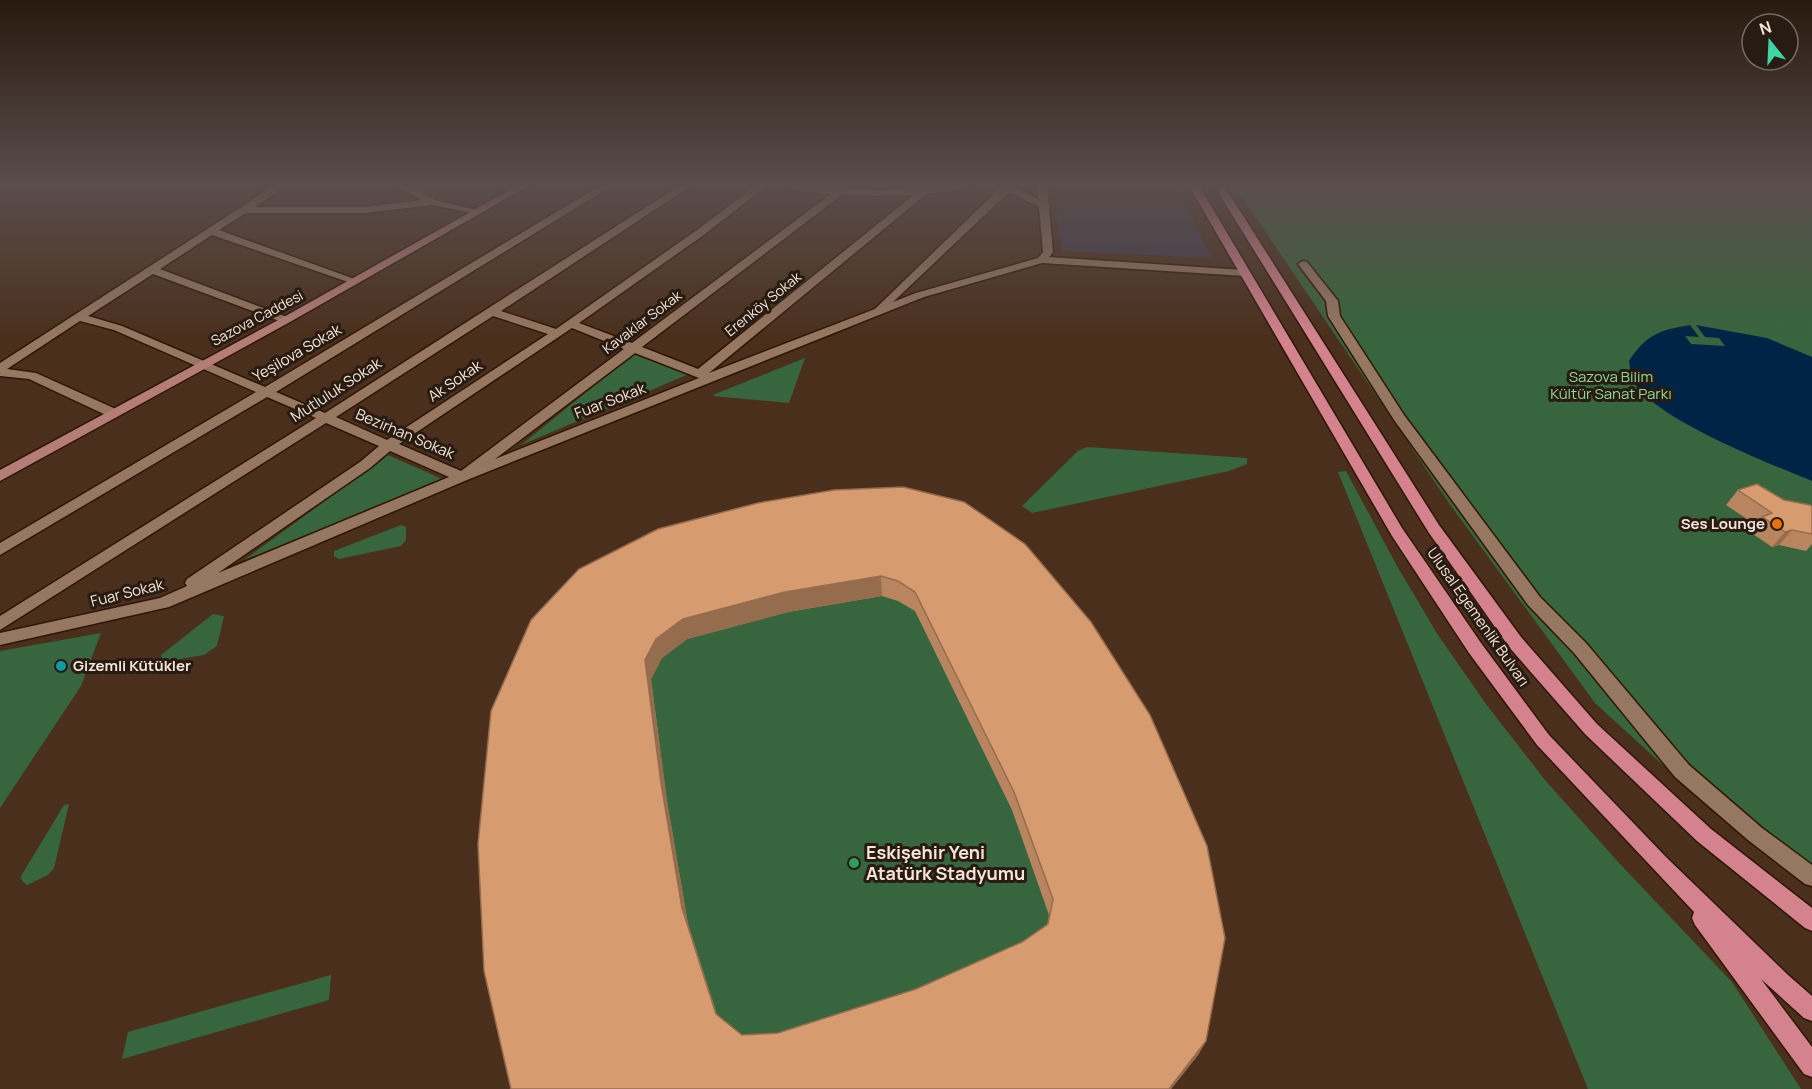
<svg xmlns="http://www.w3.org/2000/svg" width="1812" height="1089" viewBox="0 0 1812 1089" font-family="Manrope,sans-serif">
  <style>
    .education { fill: #3e3b4d }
    .green { fill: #37653d }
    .water { fill: #002445 }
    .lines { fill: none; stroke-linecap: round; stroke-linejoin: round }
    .street-casing { stroke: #2f1604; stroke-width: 3 }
    .secondary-casing { stroke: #2f1604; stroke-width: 3 }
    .primary-casing { stroke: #2f1604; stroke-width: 3 }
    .street { fill: #967762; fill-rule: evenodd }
    .secondary { fill: #b57d78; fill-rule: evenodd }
    .primary { fill: #d3828e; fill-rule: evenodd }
    .wall { fill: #b98560; fill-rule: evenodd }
    .shaded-wall { fill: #966c4e }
    .building { fill: #d79b70; stroke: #966c4e; stroke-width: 1.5; fill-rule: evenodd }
    .food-dot { fill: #e8710a; stroke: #271b12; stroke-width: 2 }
    .culture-dot { fill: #0f9aa8; stroke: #271b12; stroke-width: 2 }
    .leisure-dot { fill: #2e9e5b; stroke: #271b12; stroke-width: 2 }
    .labels { text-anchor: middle; stroke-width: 6; stroke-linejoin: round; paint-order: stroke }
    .far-street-label { font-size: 14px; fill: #f6e4d8; stroke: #271b12 }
    .street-label { font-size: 15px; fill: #f6e4d8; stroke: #271b12 }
    .park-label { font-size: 15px; fill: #8cd994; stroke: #271b12 }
    .poi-label { font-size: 15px; font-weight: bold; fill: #f6e4d8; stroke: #271b12; text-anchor: end }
    .near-poi-label { font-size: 18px; font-weight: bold; fill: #f6e4d8; stroke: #271b12; text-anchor: start }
  </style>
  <rect width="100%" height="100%" fill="#4a2f1c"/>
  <path class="education" d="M1052,184H1176L1211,258L1062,251Z"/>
  <g class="green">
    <path d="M1233,184H1812V885L1724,821L1595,703L1451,506Z"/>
    <path d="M636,352L689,374L521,445Z"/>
    <path d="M805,358L789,403L713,396L715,394Z"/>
    <path d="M1087,447L1247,458V464L1229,471L1032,513L1022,506L1078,451Z"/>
    <path d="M388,455L442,479L244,560Z"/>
    <path d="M1346,471L1397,566L1438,635L1486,704L1545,780L1620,864L1732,982L1801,1089H1588L1338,472Z"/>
    <path d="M903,506L1171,1089H520L539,639Z"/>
    <path d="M401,525L406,527V540L401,546L339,559L334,556V551Z"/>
    <path d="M213,614L224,616L217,646L204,655L168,661L162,659L161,655Z"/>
    <path d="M101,633L81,686L0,808V651Z"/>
    <path d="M69,804L54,868L48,875L27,885L22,881L21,876L64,805Z"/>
    <path d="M331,975L329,1000L122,1059L128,1032Z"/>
  </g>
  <path class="water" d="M1690,325L1699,337L1685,336L1691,344L1725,346L1719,338L1705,337L1696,325L1767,338L1812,357V481C1771,464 1651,418 1632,379C1630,374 1630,366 1629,361C1646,335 1659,330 1690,325Z"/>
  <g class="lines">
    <g class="street-casing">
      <g id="street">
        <path d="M277,184H289L255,207H365L422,200L393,184H405L436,200L481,211L476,214L433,205L365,213H246L219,230L360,281L351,283L212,235L160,269L290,318V322H282L153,274L88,316L122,326L265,387L603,184H615L276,392L325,413L682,184H694L501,311L556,329L697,230L758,184H769L705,234L579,323L632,343L835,191L836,184H846L843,194L642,347L698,369L921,189L922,184H932L929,192L709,373L875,309L1004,184H1014L1013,187L1038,199L1037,184H1047L1053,252L1049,257L1244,270L1249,273L1244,276L1042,263L924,297L467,480L169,607L0,645V633L160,598L187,586L185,583L187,579L360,462L379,446L326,423L0,630V616L316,418L267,397L0,555V543L256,392L114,330L80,321L7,369L36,373L118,410L119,413L118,416H108L29,379L0,376V363ZM1009,192L1039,207L1043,252L1038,258L916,293L893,302ZM493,316L548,334L387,440L336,417ZM572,328L624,349L461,471L399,444ZM635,353L699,378L495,459ZM390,451L449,477L218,573L370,468Z"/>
        <path d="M1303,261L1307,262L1338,301L1340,316L1404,415L1540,597L1586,643L1689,765L1762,828L1812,865V886L1805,884L1748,840L1675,777L1574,653L1528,605L1394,420L1328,316L1326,301L1298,264Z"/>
      </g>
    </g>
    <g class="secondary-casing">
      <g id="secondary">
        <path d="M520,184H532L290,322L0,481V470L282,318Z"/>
        <path d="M784,184L878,190L973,184C951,199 807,200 784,184Z"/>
      </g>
    </g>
    <g class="primary-casing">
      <g id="primary">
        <path d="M1188,184H1198L1402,528L1481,643L1549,735L1666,857L1788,975L1812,996V1021L1804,1018L1761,979L1812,1047V1077L1804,1074L1695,925L1692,918L1694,912L1537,745L1469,653L1392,536Z"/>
        <path d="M1213,184H1223L1439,525L1521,637L1597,724L1711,829L1812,908V931L1805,928L1697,841L1585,734L1509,647L1429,533Z"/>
      </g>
    </g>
    <use href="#street" class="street"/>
    <use href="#secondary" class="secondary"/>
    <use href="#primary" class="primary"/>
  </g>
  <g class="wall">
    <path d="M834,490L1207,846L1206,1041L1198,1055L1171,1089H511L491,711ZM882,596L898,601L915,611L1012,810L1049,915L1047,925L1022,942L916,989L778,1033L742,1035L717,1015L688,924L667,801L651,679L662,658L687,639L788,612Z"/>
    <path d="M1738,490L1812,506V544L1806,551L1779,545L1772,547L1750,532L1756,525L1726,505Z"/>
  </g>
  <g class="shaded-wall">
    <path d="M1792,530L1779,545L1772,547L1785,532Z"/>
    <path d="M881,576L882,596L788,612L687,639L662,658L651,679L667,801L688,924L722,1029L682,908L661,783L645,660L656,639L683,619L785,592Z"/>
    <path d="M1206,1041L1198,1055L1171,1089H1169Z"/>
  </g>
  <g class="building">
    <path d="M1757,484L1784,500L1810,505L1812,506V534L1792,530L1785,532L1762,517L1772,513L1738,490Z"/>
    <path d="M903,487L964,502L1025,544L1091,622L1150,715L1207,846L1225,938L1206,1041L1169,1089H511L484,971L478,844L491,711L531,620L579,569L658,529L758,503L834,490ZM881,576L898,581L915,592L1014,792L1053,899L1048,924L1022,942L916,989L778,1033L742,1035L716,1014L682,908L661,783L645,660L656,639L683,619L785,592Z"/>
  </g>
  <linearGradient id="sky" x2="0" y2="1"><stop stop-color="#291a0f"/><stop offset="0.55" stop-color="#5a4d4b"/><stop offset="1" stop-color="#5a4d4b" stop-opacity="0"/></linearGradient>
  <rect width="1812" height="337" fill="url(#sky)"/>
  <circle class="food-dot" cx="1777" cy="524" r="6"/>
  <circle class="culture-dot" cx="61" cy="666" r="6"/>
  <circle class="leisure-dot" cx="854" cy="863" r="6"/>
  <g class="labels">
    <g class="far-street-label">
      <text transform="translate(763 304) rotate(-39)" y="5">Erenköy Sokak</text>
      <text transform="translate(257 318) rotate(-28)" y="5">Sazova Caddesi</text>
      <text transform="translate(642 322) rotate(-37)" y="5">Kavaklar Sokak</text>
    </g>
    <g class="street-label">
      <text transform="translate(297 353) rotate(-30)" y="5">Yeşilova Sokak</text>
      <text transform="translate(455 381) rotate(-34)" y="5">Ak Sokak</text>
      <text transform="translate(336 390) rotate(-33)" y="5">Mutluluk Sokak</text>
      <text transform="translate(610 401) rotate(-21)" y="5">Fuar Sokak</text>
      <text transform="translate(405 434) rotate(23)" y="5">Bezirhan Sokak</text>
      <text transform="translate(127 593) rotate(-14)" y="5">Fuar Sokak</text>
      <text transform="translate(1478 617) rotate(55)" y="5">Ulusal Egemenlik Bulvarı</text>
    </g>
    <g class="park-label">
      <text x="1611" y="382">Sazova Bilim<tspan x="1611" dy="17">Kültür Sanat Parkı</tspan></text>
    </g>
    <g class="poi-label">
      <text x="1765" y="529">Ses Lounge</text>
      <text x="73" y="671" text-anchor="start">Gizemli Kütükler</text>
    </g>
    <g class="near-poi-label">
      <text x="866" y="859">Eskişehir Yeni<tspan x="866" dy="21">Atatürk Stadyumu</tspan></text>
    </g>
  </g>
  <g transform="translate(1770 42) rotate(342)"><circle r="28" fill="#271b12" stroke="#7a6b61" stroke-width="1.5"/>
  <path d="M0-4.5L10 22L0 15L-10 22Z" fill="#3ed4a3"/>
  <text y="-9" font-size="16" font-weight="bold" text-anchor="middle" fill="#f6e4d8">N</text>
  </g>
</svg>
